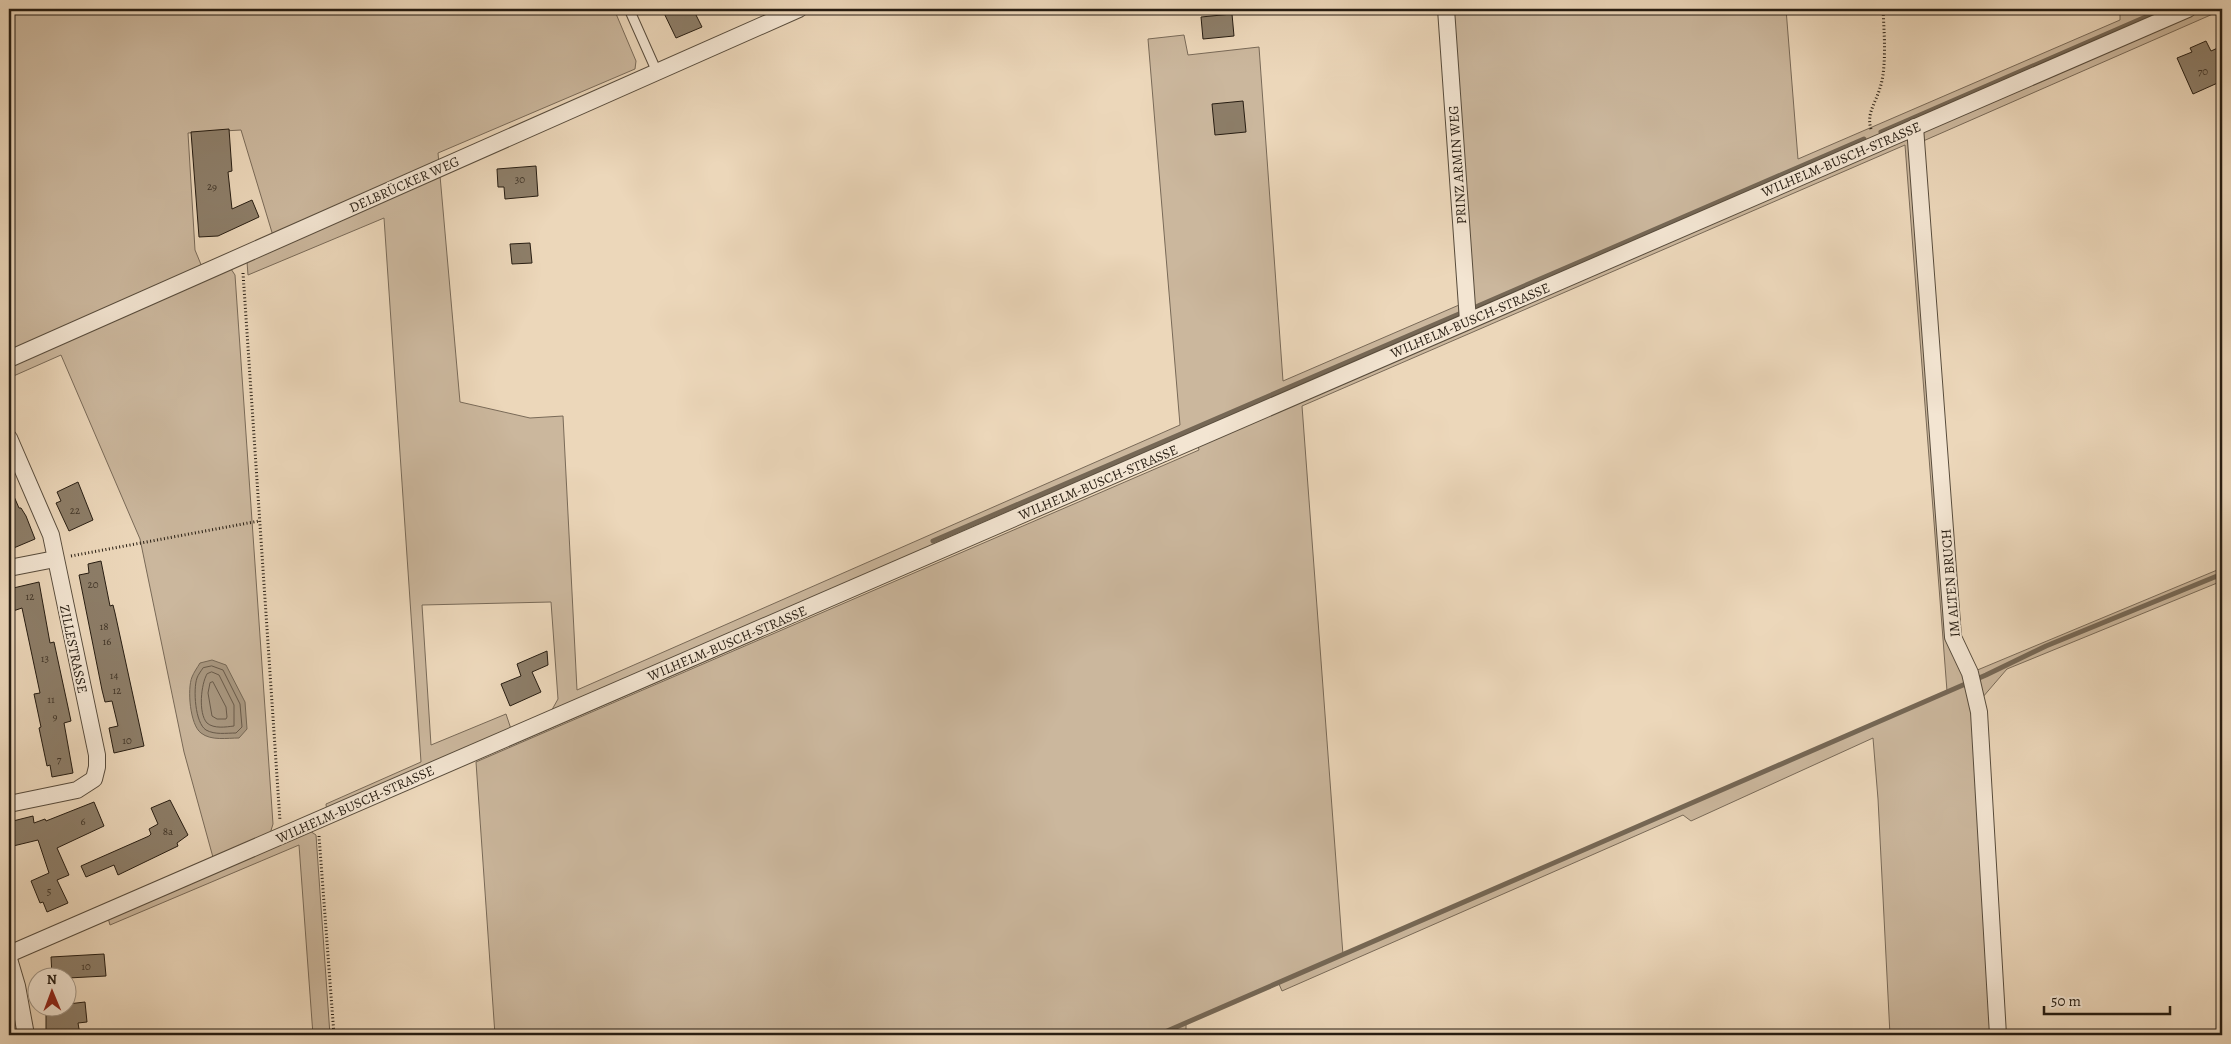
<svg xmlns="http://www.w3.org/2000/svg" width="2231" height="1044" viewBox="0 0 2231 1044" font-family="Alegreya,serif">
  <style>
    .green { fill: #cbb79d; stroke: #796a58; fill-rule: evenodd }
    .water { fill: #a99881; stroke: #756755 }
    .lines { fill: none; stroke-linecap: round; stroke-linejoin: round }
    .shore { stroke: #685a4a; stroke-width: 1 }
    .stream { stroke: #756755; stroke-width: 5 }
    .building { fill: #8d7e69; stroke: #271d12 }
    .lane-casing { stroke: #584c3c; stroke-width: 11 }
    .street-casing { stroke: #584c3c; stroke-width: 18 }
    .path { stroke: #271d12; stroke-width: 3; stroke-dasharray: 1 2.5; stroke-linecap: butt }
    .lane { stroke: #f3e5d2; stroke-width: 9 }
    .street { stroke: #f3e5d2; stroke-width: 16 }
    .labels { text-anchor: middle; stroke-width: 4; stroke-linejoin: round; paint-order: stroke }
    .number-label { font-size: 11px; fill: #403528 }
    .street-label { font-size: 14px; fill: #271d12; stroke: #f3e5d2 }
  </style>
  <rect width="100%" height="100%" fill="#ecd7ba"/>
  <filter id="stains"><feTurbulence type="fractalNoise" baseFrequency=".004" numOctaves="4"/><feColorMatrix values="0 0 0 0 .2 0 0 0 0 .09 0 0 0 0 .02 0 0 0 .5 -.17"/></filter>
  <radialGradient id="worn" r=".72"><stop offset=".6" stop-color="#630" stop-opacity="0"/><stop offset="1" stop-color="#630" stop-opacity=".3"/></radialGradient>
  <g class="green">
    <path d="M9,9H614L636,61L635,69L438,153L460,402L530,418L563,416L577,690L1180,425L1148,39L1184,35L1188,55L1259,47L1283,381L1459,305V321L549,715L558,699L551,602L422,605L431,745L506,714L512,732L327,813L326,804L421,762L384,218L248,275L247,262L277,249L241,130L188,133L195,250L207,279L231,269L235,275L273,824L269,837L214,861L184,752L140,539L61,355L9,378Z"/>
    <path d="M1454,9H1786L1798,159L2120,20V9L2222,10L1921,142L1923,130L1474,314Z"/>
    <path d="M1910,136L1950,639L1972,692L1992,1035H1890L1878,799L1873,738L1691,821L1683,815L1282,991L1279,984L1186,1023V1035H495L476,762L1199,450L1197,442ZM1905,145L1947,691L1343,955L1302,406Z"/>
    <path d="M2222,568V581L2007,669L1982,698L1975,671Z"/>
    <path d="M310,831L316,835L330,1035H313L299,845L110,925L108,918Z"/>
  </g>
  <path class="water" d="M212,660L226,665L245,702L247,729L239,738C227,738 211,741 201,733C190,725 187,689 192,677C194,672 197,668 200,663Z"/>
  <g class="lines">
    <g class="shore">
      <path d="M212,666L223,670L240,704L242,727L236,733C226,733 215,735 206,730C195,723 193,689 197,678C198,675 201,671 203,668Z"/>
      <path d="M212,672L219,675L234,705V726C226,727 214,729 207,723C198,713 201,684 207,674Z"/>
      <path d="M213,682L226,707L227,717L226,719H217L212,716L208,693L210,683Z"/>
    </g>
    <g class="stream">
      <path d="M1881,132L2164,9"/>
      <path d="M1478,306L1864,139"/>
      <path d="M933,541L1459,314"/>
      <path d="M1158,1035L1986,675L2046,646L2222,574"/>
    </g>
  </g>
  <g class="building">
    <path d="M662,9H693L702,27L676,38Z"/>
    <path d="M1232,14L1234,36L1203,39L1201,17Z"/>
    <path d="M2206,41L2211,51L2222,46V81L2193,94L2177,58L2192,52L2190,48Z"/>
    <path d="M1243,101L1246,132L1215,135L1212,104Z"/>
    <path d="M229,129L232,171L228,172L232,209L252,200L259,217L218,236L199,237L191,132Z"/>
    <path d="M536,166L538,196L505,199L504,187H498L497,169Z"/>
    <path d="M530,243L532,263L512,264L510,244Z"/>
    <path d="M78,482L93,520L69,531L56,503L61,501L57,492Z"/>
    <path d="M9,485L19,508H21L26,516L35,539L9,550Z"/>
    <path d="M101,561L110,606L113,605L115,613L144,746L114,753L109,728L118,726L112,701L105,702L102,690L79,575L89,573L88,564Z"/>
    <path d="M39,582L50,643L54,642L71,721L64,723L73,773L52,777L50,765L47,766L39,728L41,727L34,694L40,693L22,608L10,612L9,604V589Z"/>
    <path d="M547,651L548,665L532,672L541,692L510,706L501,684L521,676L517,664Z"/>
    <path d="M170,800L188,835L177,843L178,846L118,875L114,865L86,877L81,866L149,836L151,834L149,829L158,824L151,808Z"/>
    <path d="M94,802L104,826L57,848L69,875L57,880L68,903L47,912L43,902L40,903L31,881L49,873L38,840L9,847V822L33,816L34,823L45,819L46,821Z"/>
    <path d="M104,954L106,976L68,978V976H52L51,957Z"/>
    <path d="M85,1002L87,1022L78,1023L80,1035H46V1006H69L68,1004Z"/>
  </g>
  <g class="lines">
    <g class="lane-casing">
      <path id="lane" d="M629,9L657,72"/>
    </g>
    <g class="street-casing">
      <g id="street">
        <path d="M1446,9L1468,321"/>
        <path d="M1915,127L1953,637L1970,673L1979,712L1998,1035"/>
        <path d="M9,359L799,9"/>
        <path d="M9,438L51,535L97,755V767L94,779L77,790L9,804"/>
        <path d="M9,568L55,559"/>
        <path d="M9,954L2188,9"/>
        <path d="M9,959L17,986L26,1035"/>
      </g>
    </g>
    <g class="path">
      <path d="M1871,129C1866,114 1876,102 1880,88C1887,67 1884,31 1883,9"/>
      <path d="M243,273L280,821"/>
      <path d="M71,556L259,521"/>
      <path d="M319,836L334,1035"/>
    </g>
    <use href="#lane" class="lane"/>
    <use href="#street" class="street"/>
  </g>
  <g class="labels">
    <g class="number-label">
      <text x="2203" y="75">70</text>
      <text x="520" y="183">30</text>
      <text x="212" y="190">29</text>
      <text x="75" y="514">22</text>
      <text x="93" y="588">20</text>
      <text x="30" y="600">12</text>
      <text x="104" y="630">18</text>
      <text x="107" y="645">16</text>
      <text x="45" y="662">13</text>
      <text x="114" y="679">14</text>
      <text x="117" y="694">12</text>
      <text x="51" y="703">11</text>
      <text x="55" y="720">9</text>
      <text x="127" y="744">10</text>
      <text x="59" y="763">7</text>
      <text x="83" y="825">6</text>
      <text x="168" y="835">8a</text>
      <text x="49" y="895">5</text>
      <text x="86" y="970">10</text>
    </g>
    <g class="street-label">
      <text transform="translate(1841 159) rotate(-23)" y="5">WILHELM-BUSCH-STRASSE</text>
      <text transform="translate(1457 165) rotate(-94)" y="5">PRINZ ARMIN WEG</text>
      <text transform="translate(404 184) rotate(-24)" y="5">DELBRÜCKER WEG</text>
      <text transform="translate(1470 320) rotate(-23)" y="5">WILHELM-BUSCH-STRASSE</text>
      <text transform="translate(1098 482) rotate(-23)" y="5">WILHELM-BUSCH-STRASSE</text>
      <text transform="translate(1950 583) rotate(-95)" y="5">IM ALTEN BRUCH</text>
      <text transform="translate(727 643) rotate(-23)" y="5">WILHELM-BUSCH-STRASSE</text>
      <text transform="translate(74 649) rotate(78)" y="5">ZILLESTRASSE</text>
      <text transform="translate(355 804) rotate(-24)" y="5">WILHELM-BUSCH-STRASSE</text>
    </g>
  </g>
  <rect width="2231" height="1044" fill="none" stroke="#ecd7ba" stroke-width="30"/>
  <rect x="10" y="10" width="2211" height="1024" fill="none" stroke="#271d12" stroke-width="2.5"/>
  <rect x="15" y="15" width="2201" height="1014" fill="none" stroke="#271d12"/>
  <g transform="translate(52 992) rotate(359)"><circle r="24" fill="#f3e5d2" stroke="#a19585"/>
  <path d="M0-4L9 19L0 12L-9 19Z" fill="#8f2418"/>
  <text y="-8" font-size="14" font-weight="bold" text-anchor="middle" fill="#271d12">N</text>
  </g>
  <path d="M2044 1006v8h126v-8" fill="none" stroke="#271d12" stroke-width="2.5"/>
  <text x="2051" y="1006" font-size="15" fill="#271d12" stroke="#f3e5d2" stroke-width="4" paint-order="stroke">50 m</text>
  <rect width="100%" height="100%" filter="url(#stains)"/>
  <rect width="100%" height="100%" fill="url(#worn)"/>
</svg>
